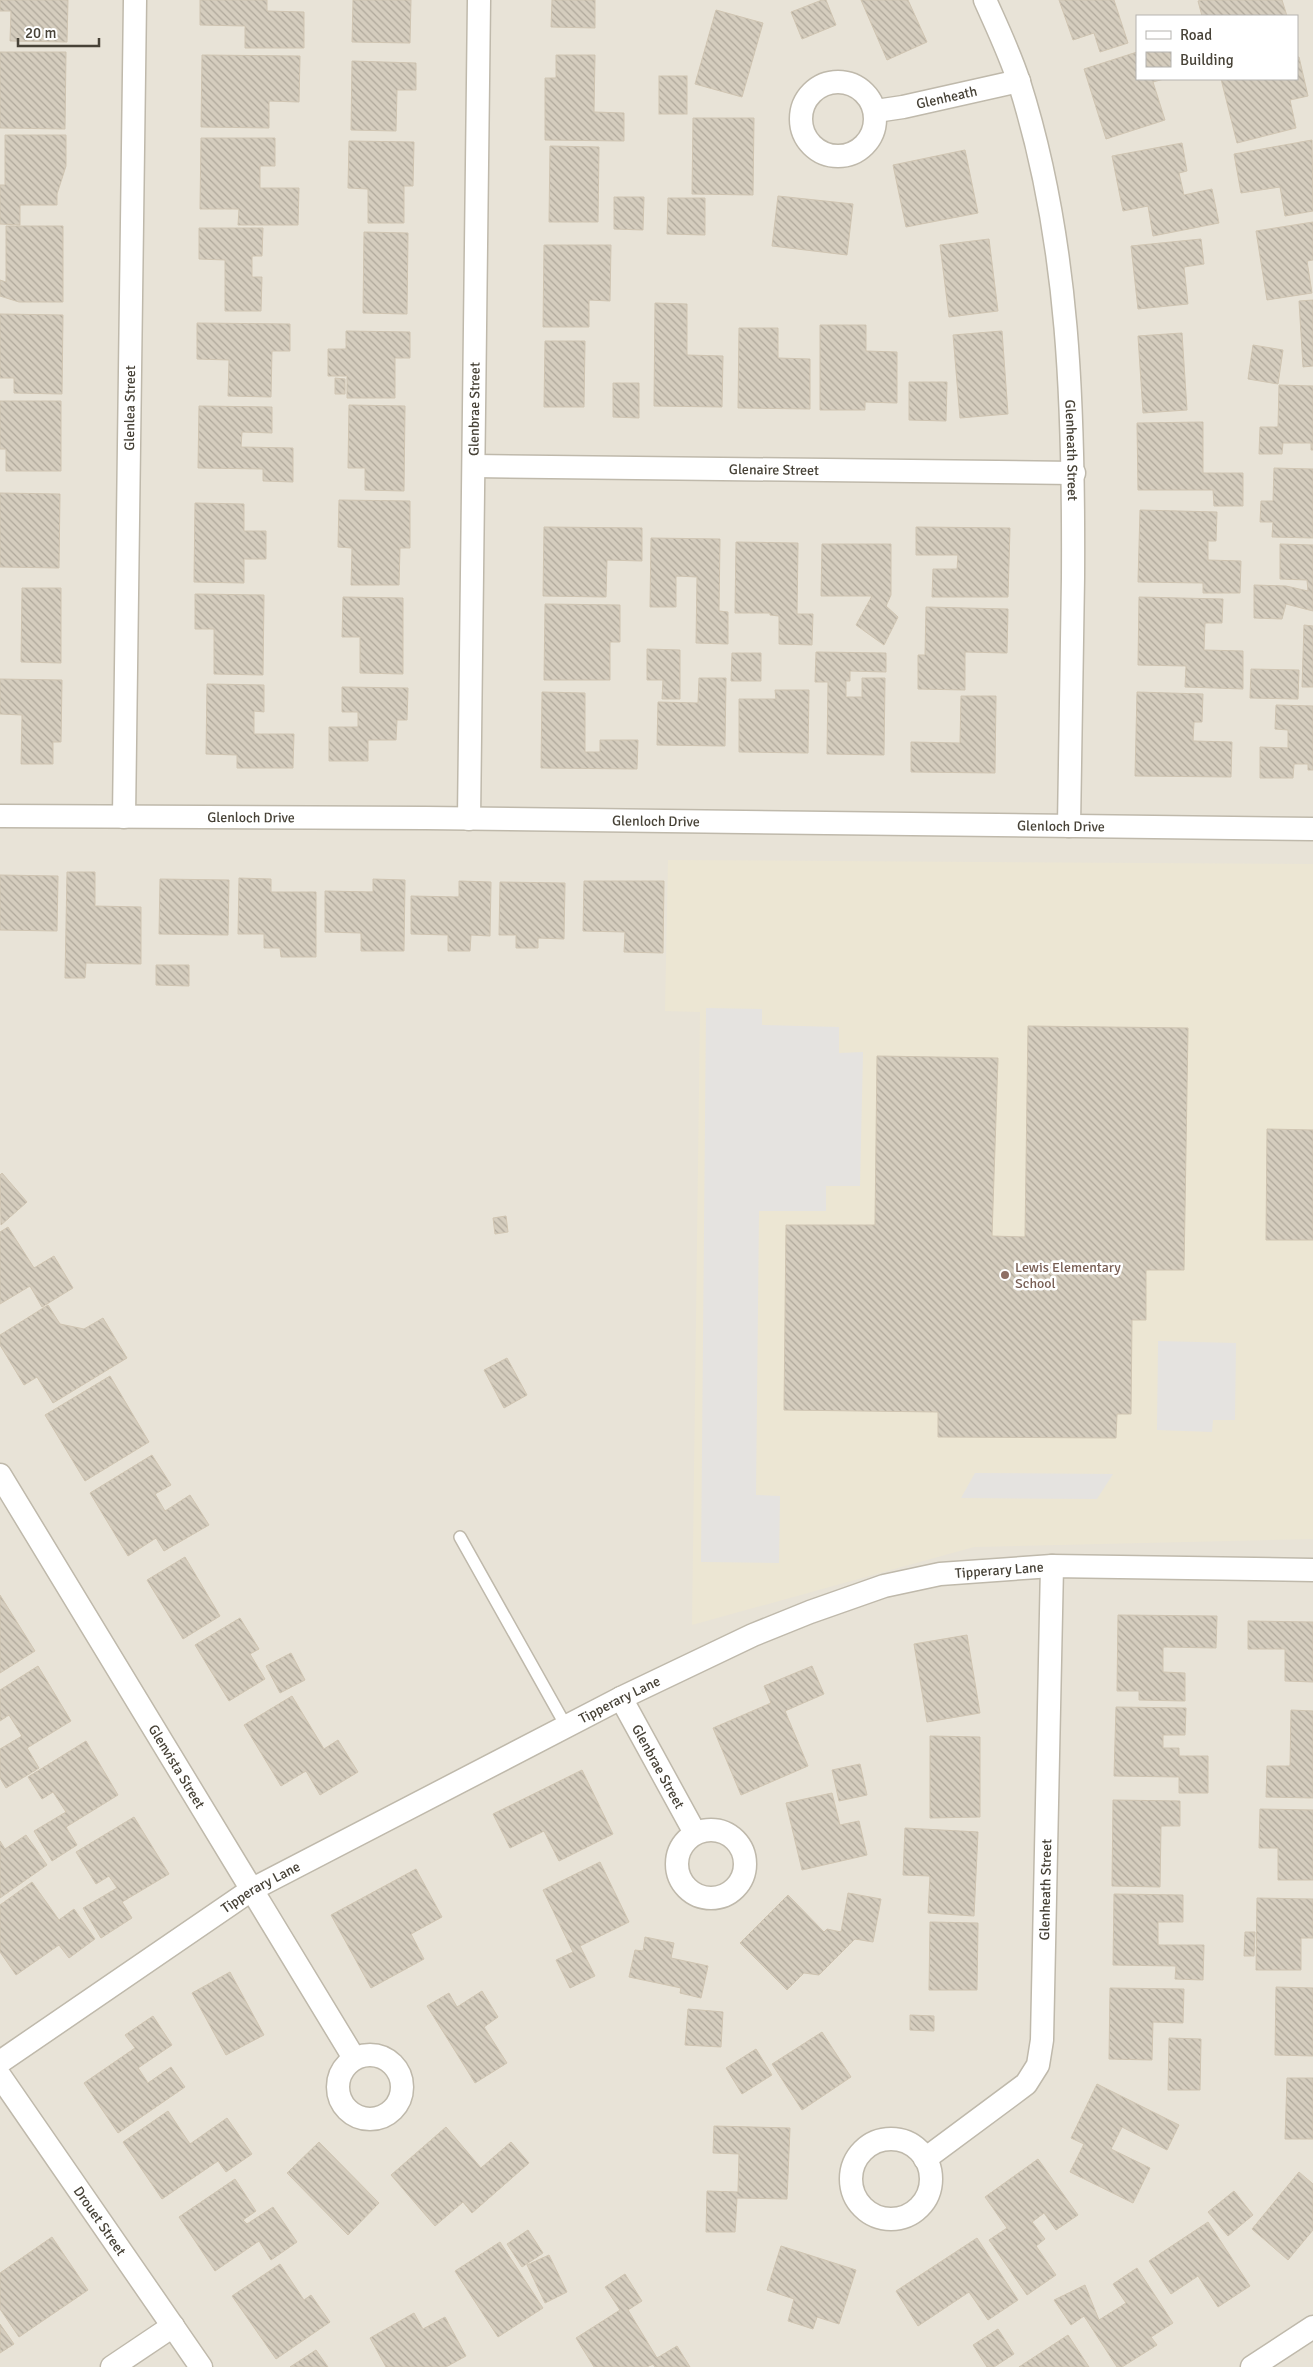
<svg xmlns="http://www.w3.org/2000/svg" width="1313" height="2367" viewBox="0 0 1313 2367" font-family="Signika,sans-serif">
  <style>
    .residential { fill: #e8e3d7; fill-rule: evenodd }
    .education { fill: #ece6d3 }
    .parking { fill: #e5e3e0 }
    .building { fill: url(#building-back-hatch); stroke: #d0c5b2 }
    .lines { fill: none; stroke-linecap: round; stroke-linejoin: round }
    .service-casing { stroke: #bfb9ab; stroke-width: 14 }
    .minor-casing { stroke: #bfb9ab; stroke-width: 25 }
    .service { stroke: #fff; stroke-width: 11 }
    .minor { stroke: #fff; stroke-width: 22 }
    .education-dot { fill: #8d6e63; stroke: #fff; stroke-width: 2 }
    .labels { text-anchor: middle; stroke-width: 5; stroke-linejoin: round; paint-order: stroke }
    .street-label { font-size: 14px; fill: #474237; stroke: #fff }
    .education-label { font-size: 14px; fill: #785e54; stroke: #fff; text-anchor: start }
  </style>
  <defs>
    <pattern id="building-back-hatch" width="6" height="6" patternUnits="userSpaceOnUse" patternTransform="scale(1.25)"><rect width="6" height="6" fill="#d5cdbe"/><path d="M-1 5l2 2M0 0l6 6M5-1l2 2" fill="none" stroke="#afa89b"/></pattern>
  </defs>
  <rect width="100%" height="100%" fill="#f4f1e9"/>
  <path class="residential" d="M0,0H1313V2367H0ZM1137,16H1297V79H1137Z"/>
  <path class="education" d="M668,860L1313,864V1539L974,1547L692,1625L700,1012L665,1011Z"/>
  <g class="parking">
    <path d="M706,1008L762,1009V1025L839,1027V1053L863,1052L860,1186H826V1211H759L756,1495L780,1496L779,1563L701,1562Z"/>
    <path d="M1158,1341L1236,1343L1235,1420H1213L1212,1432L1157,1430Z"/>
    <path d="M975,1473L1113,1474L1097,1499L961,1498Z"/>
  </g>
  <g class="building">
    <path d="M0,0H68L67,42L10,41L11,11H0Z"/>
    <path d="M200,0H267V11L304,12V48H245V26L200,25Z"/>
    <path d="M353,0H411L410,43L352,42Z"/>
    <path d="M552,0H595V28L551,27Z"/>
    <path d="M822,0H826L836,25L802,39L791,12Z"/>
    <path d="M861,0H908L927,42L887,60Z"/>
    <path d="M1059,0H1114L1128,43L1100,52L1094,33L1073,40Z"/>
    <path d="M1202,0H1282L1287,16H1202L1198,1Z"/>
    <path d="M716,10L763,23L742,97L695,84Z"/>
    <path d="M0,52H66L65,129L0,128Z"/>
    <path d="M1137,52V79H1164L1153,82L1165,120L1106,139L1084,69Z"/>
    <path d="M202,55L300,56L299,102L269,101V128L201,127Z"/>
    <path d="M556,55H595L594,112L624,113V141L545,140V78H556Z"/>
    <path d="M1297,57H1299L1308,96L1290,100L1296,128L1237,143L1221,79H1297Z"/>
    <path d="M352,61L416,63V90H397L396,131L351,130Z"/>
    <rect x="659" y="76" width="28" height="38"/>
    <path d="M693,118H754L753,195L692,194Z"/>
    <path d="M5,135H66V166L57,194V205H20V225L0,224V185H5Z"/>
    <path d="M201,138H275V166H260V188H299L298,225H238L239,209H200Z"/>
    <path d="M1312,140L1313,211L1285,216L1280,187L1241,193L1234,154Z"/>
    <path d="M349,141L414,142L413,186H404V223H368V189L348,188Z"/>
    <path d="M1182,143L1187,171L1179,173L1184,195L1212,189L1219,223L1153,236L1148,206L1123,211L1112,156Z"/>
    <path d="M550,146L599,147L598,222H549Z"/>
    <path d="M965,150L978,213L906,227L893,165Z"/>
    <path d="M778,196L853,204L847,255L772,246Z"/>
    <path d="M614,197H644L643,230L614,229Z"/>
    <path d="M668,198H705V235L667,234Z"/>
    <path d="M1313,222V260L1307,261L1312,293L1267,300L1256,231Z"/>
    <path d="M6,226H63V302H19L0,296V280L6,282Z"/>
    <path d="M199,228H263L262,256H252V277H262L261,311H225V260L199,259Z"/>
    <path d="M364,232L408,233L407,314L363,313Z"/>
    <path d="M989,239L998,311L949,317L940,245Z"/>
    <path d="M1201,239L1204,264L1184,267L1188,304L1138,309L1131,246Z"/>
    <path d="M544,245H611L610,301L589,300V327H543Z"/>
    <path d="M1313,300V366L1303,367L1299,301Z"/>
    <path d="M655,303L687,304V355L723,356L722,407L654,406Z"/>
    <path d="M0,314L63,315L62,394L14,393V378H0Z"/>
    <path d="M197,323L290,324V351H272L271,397L228,396L229,360L197,359Z"/>
    <path d="M820,325H866V351L897,352V403L865,402V410H820Z"/>
    <path d="M739,328H778V358L810,359V409L738,408Z"/>
    <path d="M346,331L410,332V358H395V398H347V376H328V349H346Z"/>
    <path d="M1002,331L1008,414L960,418L953,335Z"/>
    <path d="M1182,333L1187,410L1143,413L1138,336Z"/>
    <path d="M545,341H585L584,407H544Z"/>
    <path d="M1253,345L1283,350L1278,384L1248,379Z"/>
    <path d="M335,378L345,379V394H335Z"/>
    <path d="M909,382H947L946,421L909,420Z"/>
    <path d="M613,383H639V418L613,417Z"/>
    <path d="M1279,385L1313,386V450H1311V443H1283L1282,454H1259L1260,427H1278Z"/>
    <path d="M0,401H61V471H6V449H0Z"/>
    <path d="M349,405L405,406L404,491L365,490V468H348Z"/>
    <path d="M199,406L272,407V433L242,432L241,447L293,448V482L263,481V469L198,468Z"/>
    <path d="M1203,422V473H1243V506H1214L1213,490H1138L1137,423Z"/>
    <path d="M1274,468L1313,469V538L1272,537L1273,522H1260L1261,501H1273Z"/>
    <path d="M0,493L60,494L59,568L0,567Z"/>
    <path d="M339,500L410,501V548H400L399,585H351L352,548L338,547Z"/>
    <path d="M195,503L244,504V531H266V559H244V583L194,582Z"/>
    <path d="M1140,510L1217,512L1216,541H1208V560L1241,561L1240,593H1203V583L1138,582Z"/>
    <path d="M544,527L642,528V561L607,560L606,597L543,596Z"/>
    <path d="M916,527L1010,528L1008,597H932L933,569H957L958,555H916Z"/>
    <path d="M651,538L720,539L719,611L728,612V644L696,643L697,577L676,576V607H650Z"/>
    <path d="M736,542L798,543L797,614H813L812,645L779,644V616L770,615V613H735Z"/>
    <path d="M822,544H891V595L886,606L898,617L884,645L856,625L872,596H821Z"/>
    <path d="M1280,544L1313,545V611L1286,604L1282,619L1254,618V585L1286,586L1308,591L1307,580L1280,579Z"/>
    <path d="M22,588H61V663L21,662Z"/>
    <path d="M195,594L264,595L263,675L214,674V629H195Z"/>
    <path d="M343,597L403,598V674L360,673V637H342Z"/>
    <path d="M1139,597L1223,599L1222,623H1205L1204,650L1243,651V689L1185,687L1186,666L1138,665Z"/>
    <path d="M545,604L620,605V642H610V680H544Z"/>
    <path d="M926,607L1008,609L1007,653L965,652V690L918,689V655H925Z"/>
    <path d="M1304,625L1313,626V687H1302Z"/>
    <path d="M647,649L680,650V699H662L663,680H647Z"/>
    <path d="M816,652L886,653V672L850,671V681H846V697H862V678H885L884,755L827,754L828,682H815Z"/>
    <path d="M732,653H761V681H731Z"/>
    <path d="M1251,669L1299,670L1298,699L1250,698Z"/>
    <path d="M699,678H726L725,746L657,745L658,702L698,703Z"/>
    <path d="M0,679L62,680L61,742H53V764H21L22,715L0,714Z"/>
    <path d="M207,684L264,685V712L254,711V734H294L293,768H237V755L206,754Z"/>
    <path d="M342,687L408,688L407,720H397L396,740H368V761H329V727H358V712H342Z"/>
    <path d="M775,690H809L808,753L739,752V699H776Z"/>
    <path d="M542,692L585,693V752H600V740H638L637,769L541,768Z"/>
    <path d="M1137,692L1203,694L1202,722H1194L1193,741L1232,742L1231,777L1135,776Z"/>
    <path d="M961,696H996L995,773L911,772V742L960,743Z"/>
    <path d="M1276,705L1313,706V770H1308V764H1294L1293,778H1260V747L1288,748V730L1275,729Z"/>
    <path d="M67,872H95V906L141,907V964L86,963L85,978H65Z"/>
    <path d="M0,875L58,876L57,931L0,930Z"/>
    <path d="M239,878L271,879V892H316V957H281L280,948H264V934H238Z"/>
    <path d="M160,879L229,880L228,935L159,934Z"/>
    <path d="M373,879L405,880L404,951H361V933L325,932V891L373,892Z"/>
    <path d="M459,881L491,882L490,936L471,935L470,951H448V935L411,934V896L459,897Z"/>
    <path d="M584,881H664L663,953L624,952L625,932L583,931Z"/>
    <path d="M500,882L565,883L564,939L538,938V948H516V935H499Z"/>
    <path d="M156,965H189V986L156,985Z"/>
    <path d="M1028,1026L1188,1028L1184,1270H1146V1320H1132L1131,1414H1117L1116,1438L938,1437V1412L784,1410L786,1225H875L877,1056L998,1058L992,1236L1025,1237Z"/>
    <path d="M1267,1129L1313,1130V1240H1266Z"/>
    <path d="M2,1173L27,1202L1,1225L0,1175Z"/>
    <path d="M506,1216L508,1232L495,1234L493,1218Z"/>
    <path d="M8,1227L34,1268L54,1256L73,1288L42,1307L30,1286L0,1304V1232Z"/>
    <path d="M48,1305L60,1324L84,1329L103,1318L127,1358L53,1403L37,1377L24,1385L0,1345V1335Z"/>
    <path d="M507,1358L527,1395L504,1408L484,1370Z"/>
    <path d="M110,1376L149,1442L85,1481L45,1415Z"/>
    <path d="M152,1455L171,1485L155,1494L165,1511L190,1495L209,1525L164,1551L156,1538L128,1556L90,1493Z"/>
    <path d="M185,1557L220,1616L183,1639L147,1580Z"/>
    <path d="M0,1595L35,1651L0,1673Z"/>
    <path d="M1118,1615L1217,1616L1216,1648L1163,1647V1672L1185,1673V1701L1139,1700V1691H1117Z"/>
    <path d="M240,1618L259,1649L250,1654L265,1679L229,1701L195,1645Z"/>
    <path d="M1248,1621L1313,1622V1682L1285,1681V1649H1248Z"/>
    <path d="M967,1635L980,1713L927,1722L914,1644Z"/>
    <path d="M291,1653L305,1680L280,1693L266,1666Z"/>
    <path d="M38,1666L71,1721L27,1748L39,1768L6,1788L0,1778V1749L22,1736L9,1715L0,1721V1690Z"/>
    <path d="M812,1666L824,1694L785,1711L808,1766L741,1795L713,1728L771,1703L764,1686Z"/>
    <path d="M292,1696L324,1749L338,1740L358,1772L320,1795L306,1771L281,1786L244,1725Z"/>
    <path d="M1116,1707L1186,1708L1185,1735H1163V1748H1179V1756H1208V1793H1179V1777L1114,1776Z"/>
    <path d="M1291,1710L1313,1711V1798L1266,1797L1267,1766H1290Z"/>
    <path d="M930,1736L980,1737V1817L930,1818Z"/>
    <path d="M86,1741L118,1795L66,1827L77,1845L52,1861L34,1831L66,1812L53,1792L42,1799L28,1777Z"/>
    <path d="M860,1764L867,1795L839,1801L832,1770Z"/>
    <path d="M582,1770L613,1834L559,1861L544,1831L510,1848L493,1814Z"/>
    <path d="M832,1793L840,1825L859,1821L867,1855L802,1870L786,1803Z"/>
    <path d="M1113,1800L1180,1801V1826H1161L1160,1887L1112,1886Z"/>
    <path d="M1260,1809L1313,1810V1880H1278V1848H1259Z"/>
    <path d="M134,1817L169,1874L122,1902L132,1918L101,1938L83,1908L117,1888L109,1876L96,1884L76,1852Z"/>
    <path d="M905,1828L978,1832L974,1916L928,1913L930,1876L903,1875Z"/>
    <path d="M26,1835L47,1865L0,1898V1841L5,1849Z"/>
    <path d="M600,1862L629,1922L580,1946L595,1976L570,1988L556,1960L573,1952L543,1890Z"/>
    <path d="M416,1869L442,1917L411,1934L424,1959L371,1988L331,1915Z"/>
    <path d="M32,1882L59,1920L74,1909L95,1939L69,1958L59,1945L16,1975L0,1952V1905Z"/>
    <path d="M848,1893L881,1899L873,1942L855,1939L819,1975L804,1973L787,1990L740,1943L788,1895L824,1932L827,1929L841,1932Z"/>
    <path d="M1114,1894L1183,1895V1922H1158V1945H1204L1203,1980L1175,1979L1176,1966L1113,1965Z"/>
    <path d="M1257,1898L1313,1899V1938H1301V1970H1256Z"/>
    <path d="M930,1922L978,1923L977,1990H929Z"/>
    <path d="M1245,1932H1255L1254,1956H1244Z"/>
    <path d="M645,1937L674,1943L671,1958L708,1966L701,1998L680,1993L681,1988L629,1977L635,1950L643,1951Z"/>
    <path d="M230,1972L264,2035L226,2055L192,1993Z"/>
    <path d="M1276,1987L1313,1988V2056L1275,2055Z"/>
    <path d="M1110,1988L1184,1989L1183,2023L1153,2022L1152,2060L1109,2059Z"/>
    <path d="M482,1991L498,2017L484,2027L507,2063L475,2083L427,2006L449,1993L457,2007Z"/>
    <path d="M688,2009L723,2012L721,2047L685,2045Z"/>
    <path d="M910,2015L934,2016V2031L910,2030Z"/>
    <path d="M153,2016L172,2045L138,2068L148,2083L171,2067L185,2087L118,2133L84,2083L135,2048L125,2035Z"/>
    <path d="M822,2032L851,2077L802,2110L772,2064Z"/>
    <path d="M1169,2038L1201,2039L1200,2090H1168Z"/>
    <path d="M756,2049L772,2075L742,2094L726,2068Z"/>
    <path d="M1287,2078H1313V2139H1285Z"/>
    <path d="M1097,2084L1179,2125L1167,2150L1122,2127L1111,2149L1150,2168L1133,2203L1070,2172L1084,2144L1071,2138Z"/>
    <path d="M168,2111L190,2144L227,2118L252,2154L226,2172L218,2161L162,2199L123,2142Z"/>
    <path d="M714,2126L790,2128L787,2199L737,2198L735,2232H706L707,2191L738,2192L739,2154L713,2153Z"/>
    <path d="M446,2127L481,2168L511,2142L529,2163L472,2213L463,2202L435,2226L391,2175Z"/>
    <path d="M319,2142L379,2203L348,2235L287,2173Z"/>
    <path d="M1038,2159L1078,2215L1056,2230L1044,2213L1032,2222L1045,2239L1036,2246L1056,2275L1027,2295L989,2240L1007,2228L985,2197Z"/>
    <path d="M1299,2172L1313,2184V2230L1288,2260L1252,2229Z"/>
    <path d="M235,2179L256,2211L243,2220L247,2224L273,2207L297,2242L271,2260L259,2241L215,2271L179,2217Z"/>
    <path d="M1234,2191L1253,2215L1228,2236L1208,2212Z"/>
    <path d="M1208,2222L1250,2286L1218,2307L1198,2276L1171,2294L1149,2261Z"/>
    <path d="M528,2230L543,2253L522,2267L507,2244Z"/>
    <path d="M52,2237L88,2290L19,2337L0,2309V2273Z"/>
    <path d="M977,2238L1018,2300L988,2320L969,2292L918,2326L896,2291Z"/>
    <path d="M500,2242L543,2308L498,2337L455,2271Z"/>
    <path d="M781,2246L856,2270L839,2324L817,2317L813,2329L788,2321L794,2299L767,2290Z"/>
    <path d="M549,2255L567,2292L545,2303L527,2265Z"/>
    <path d="M280,2264L304,2300L311,2295L330,2322L276,2359L232,2296Z"/>
    <path d="M1137,2268L1173,2323L1151,2337L1157,2345L1122,2367H1117L1084,2316L1071,2325L1054,2300L1085,2285L1099,2320L1126,2303L1113,2284Z"/>
    <path d="M625,2274L642,2301L628,2310L657,2358L677,2346L690,2367H655L653,2364L647,2367H594L576,2338L620,2310L605,2287Z"/>
    <path d="M414,2313L423,2329L445,2317L466,2356L446,2367H386L370,2338Z"/>
    <path d="M0,2324L14,2344L0,2353Z"/>
    <path d="M998,2329L1014,2354L994,2367H987L973,2345Z"/>
    <path d="M1068,2335L1089,2367H1019Z"/>
    <path d="M316,2350L328,2367H290Z"/>
  </g>
  <g class="lines">
    <g class="service-casing">
      <path id="service" d="M460,1537L566,1726"/>
    </g>
    <g class="minor-casing">
      <g id="minor">
        <path id="s1" d="M985,0C997,27 1010,54 1019,82C1070,242 1074,411 1073,578C1072,661 1070,743 1069,826"/>
        <circle cx="838" cy="119" r="37"/>
        <path id="s2" d="M876,111L903,107L1019,81"/>
        <path id="s3" d="M474,466L1074,473"/>
        <path id="s4" d="M0,816L426,818L1313,829"/>
        <path id="s5" d="M124,817L135,0"/>
        <path id="s6" d="M469,819L479,0"/>
        <path id="s7" d="M0,1475L354,2058"/>
        <path id="s8" d="M621,1698L695,1833"/>
        <circle cx="711" cy="1864" r="34"/>
        <circle cx="370" cy="2087" r="32"/>
        <path id="s9" d="M0,2062L251,1890L621,1698L753,1635L810,1612L884,1586L940,1574L1052,1566L1313,1570"/>
        <path id="s10" d="M0,2076L201,2367"/>
        <circle cx="891" cy="2179" r="40"/>
        <path id="s11" d="M925,2159L1026,2084L1038,2065L1042,2040L1052,1566"/>
        <path d="M112,2367L173,2326"/>
        <path d="M1252,2367L1313,2327"/>
      </g>
    </g>
    <use href="#service" class="service"/>
    <use href="#minor" class="minor"/>
  </g>
  <circle class="education-dot" cx="1005" cy="1275" r="5"/>
  <g class="labels">
    <g class="street-label">
      <text dy="5" stroke="none"><textPath href="#s2" startOffset="72">Glenheath</textPath></text>
      <text dy="5" stroke="none"><textPath href="#s5" startOffset="409">Glenlea Street</textPath></text>
      <text dy="5" stroke="none"><textPath href="#s6" startOffset="410">Glenbrae Street</textPath></text>
      <text dy="5" stroke="none"><textPath href="#s1" startOffset="462">Glenheath Street</textPath></text>
      <text dy="5" stroke="none"><textPath href="#s3" startOffset="300">Glenaire Street</textPath></text>
      <text dy="5" stroke="none"><textPath href="#s4" startOffset="251">Glenloch Drive</textPath></text>
      <text dy="5" stroke="none"><textPath href="#s4" startOffset="656">Glenloch Drive</textPath></text>
      <text dy="5" stroke="none"><textPath href="#s4" startOffset="1061">Glenloch Drive</textPath></text>
      <text dy="5" stroke="none"><textPath href="#s9" startOffset="1124">Tipperary Lane</textPath></text>
      <text dy="5" stroke="none"><textPath href="#s9" startOffset="719">Tipperary Lane</textPath></text>
      <text dy="5" stroke="none"><textPath href="#s8" startOffset="78">Glenbrae Street</textPath></text>
      <text dy="5" stroke="none"><textPath href="#s7" startOffset="341">Glenvista Street</textPath></text>
      <text dy="5" stroke="none"><textPath href="#s9" startOffset="314">Tipperary Lane</textPath></text>
      <text dy="5" stroke="none"><textPath href="#s11" startOffset="324">Glenheath Street</textPath></text>
      <text dy="5" stroke="none"><textPath href="#s10" startOffset="176">Drouet Street</textPath></text>
    </g>
    <g class="education-label">
      <text x="1015" y="1272">Lewis Elementary<tspan x="1015" dy="16">School</tspan></text>
    </g>
  </g>
  <rect x="1136" y="15" width="162" height="65" fill="#ffffff" stroke="#b5b3af"/>
  <rect x="1146" y="31" width="25" height="8" fill="#ffffff" stroke="#b5b3af"/>
  <text x="1180" y="40" font-size="15" fill="#474237">Road</text>
  <rect x="1146" y="52" width="25" height="15" fill="url(#building-back-hatch)" stroke="#b5b3af"/>
  <text x="1180" y="65" font-size="15" fill="#474237">Building</text>
  <path d="M18 38v8h81v-8" fill="none" stroke="#474237" stroke-width="2.5"/>
  <text x="25" y="38" font-size="15" fill="#474237" stroke="#ffffff" stroke-width="4" paint-order="stroke">20 m</text>
</svg>
